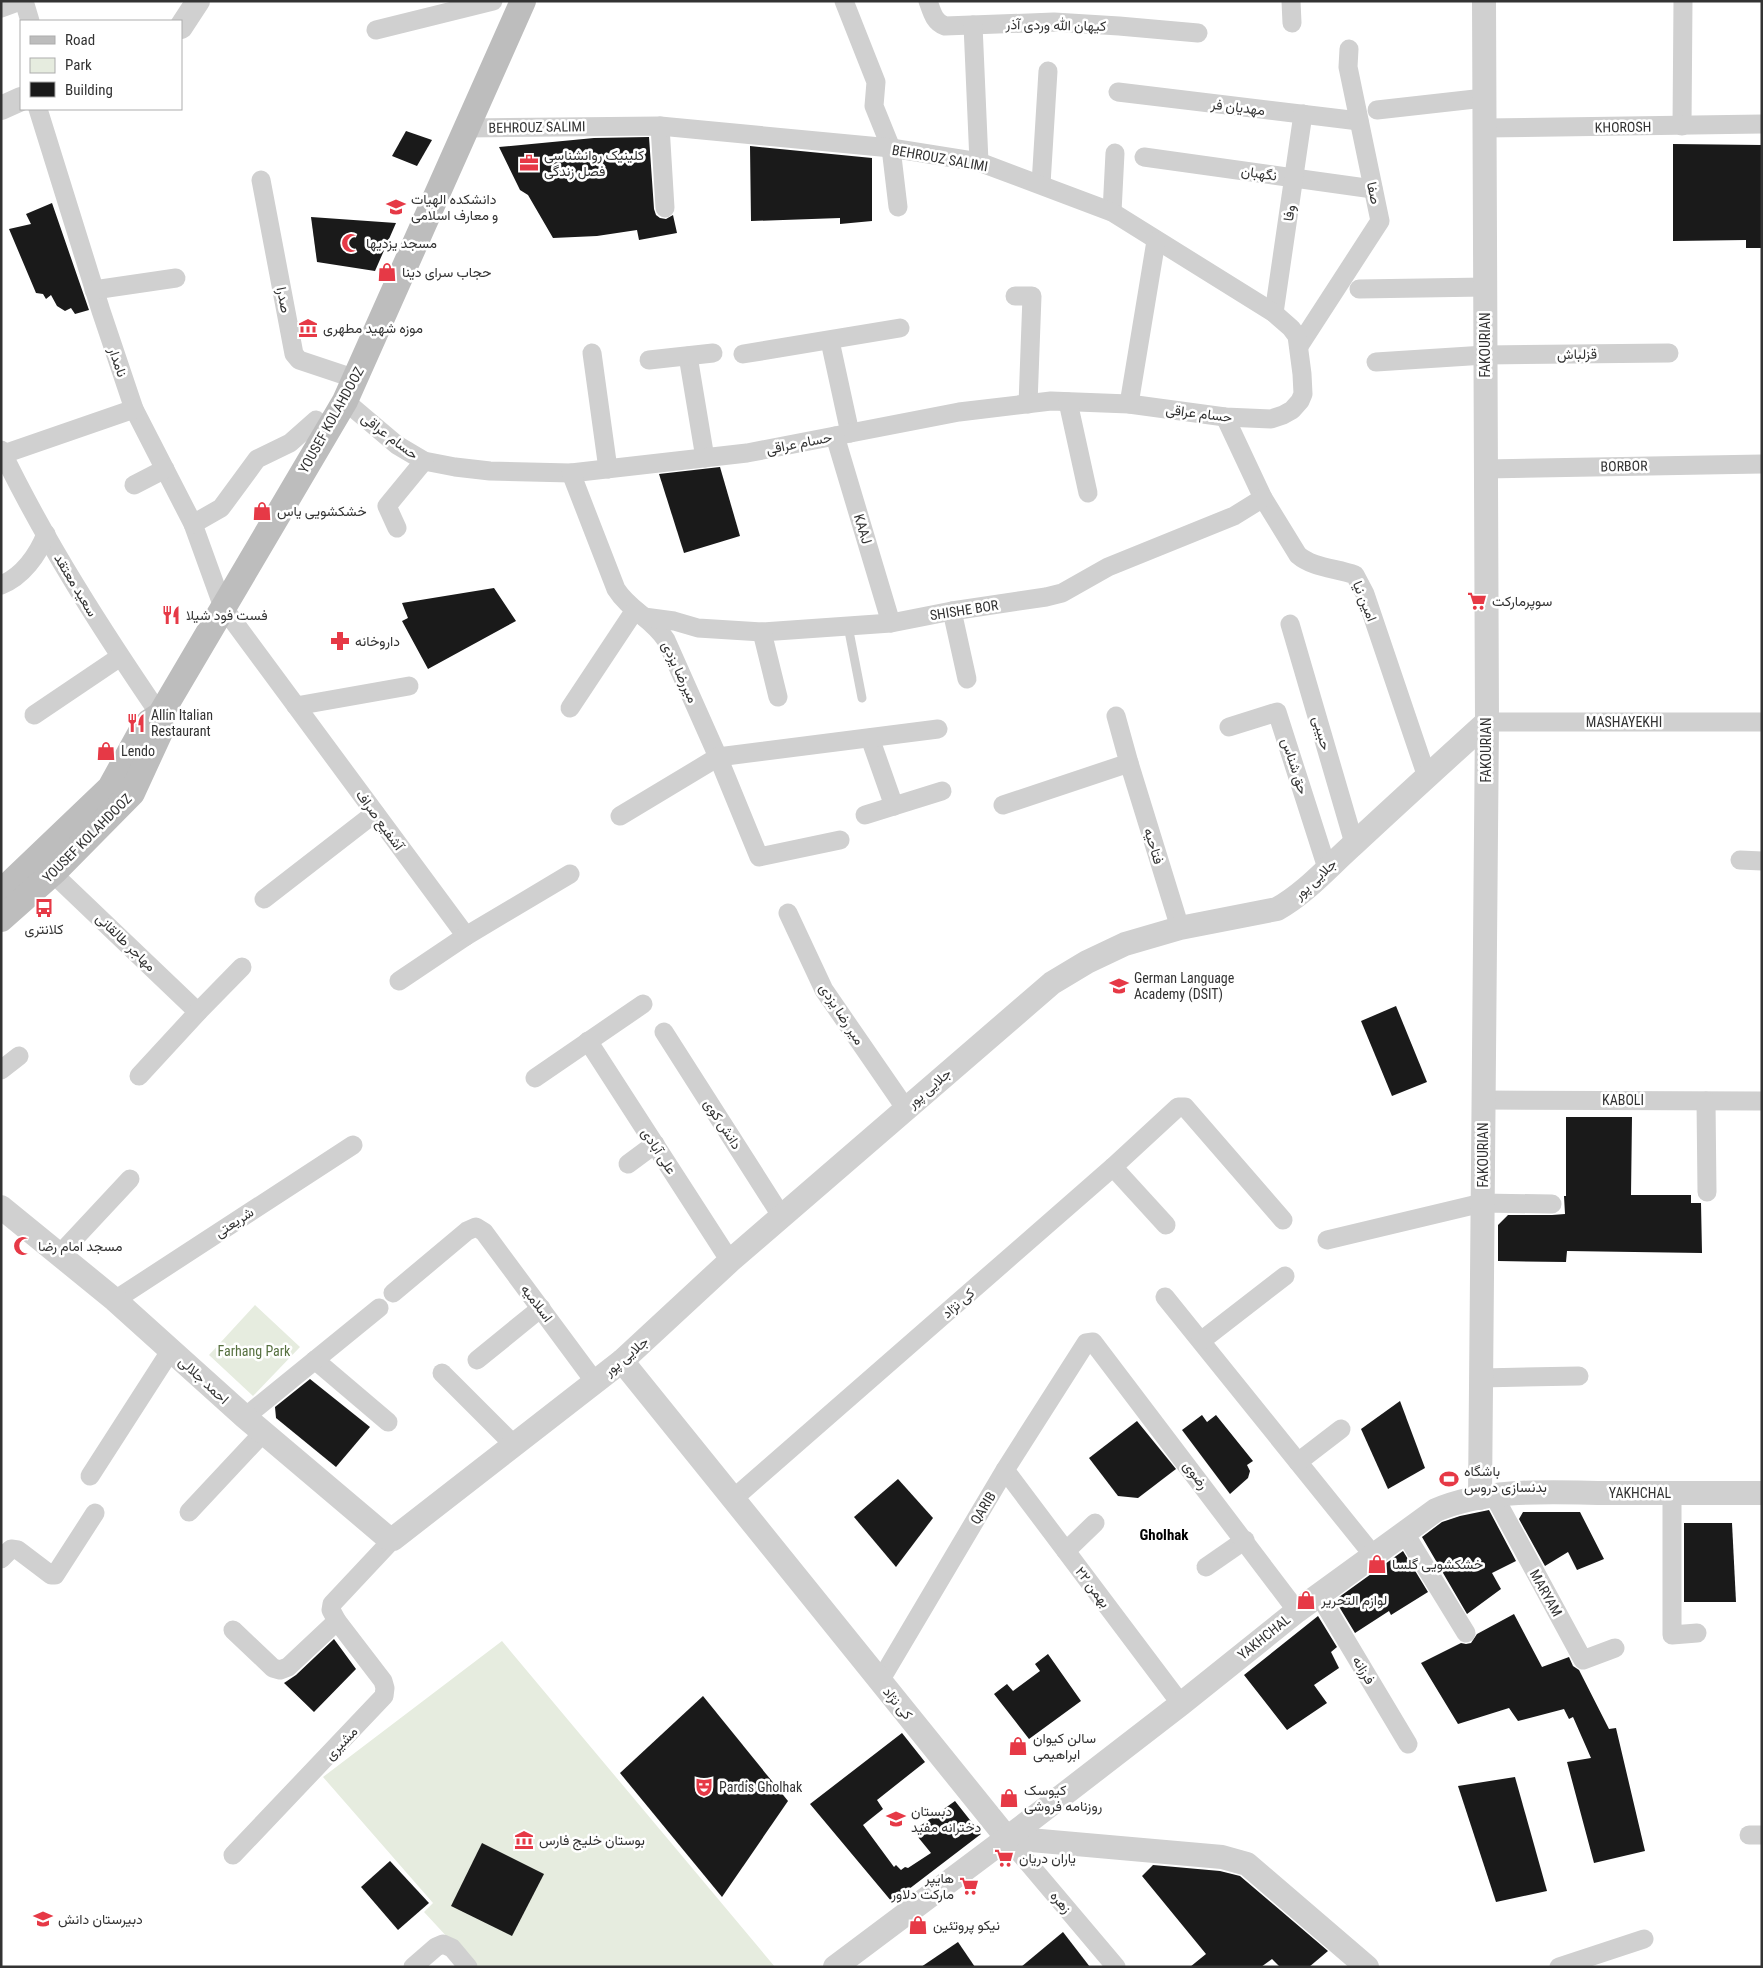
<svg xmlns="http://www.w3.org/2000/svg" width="1763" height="1968" viewBox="0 0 1763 1968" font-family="'Roboto Condensed',Vazirmatn,sans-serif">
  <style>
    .green { fill: #e6ecdf }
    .building { fill: #1a1a1a }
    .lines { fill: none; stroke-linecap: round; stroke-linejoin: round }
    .service { stroke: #d0d0d0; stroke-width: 9 }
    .minor { stroke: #d0d0d0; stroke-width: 19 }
    .tertiary { stroke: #d0d0d0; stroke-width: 24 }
    .secondary { stroke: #bdbdbd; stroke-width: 26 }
    .labels { text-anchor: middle; stroke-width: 5; stroke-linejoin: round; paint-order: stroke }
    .street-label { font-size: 14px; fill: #333; stroke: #fff }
    .poi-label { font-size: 14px; fill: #333; stroke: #fff; text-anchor: start }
    .park-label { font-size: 14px; fill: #56703f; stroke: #fff }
    .neighbourhood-label { font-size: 15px; font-weight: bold; fill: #000; stroke: #fff }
  </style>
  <rect width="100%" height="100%" fill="#fff"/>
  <g class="green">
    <path d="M255,1305L300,1347L253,1396L209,1355Z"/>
    <path d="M502,1641L775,1967H475L424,1912L433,1903L323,1777Z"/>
  </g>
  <g class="building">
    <path d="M406,131L432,140L417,166L392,156Z"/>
    <path d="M649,137L654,209L656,215L660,218L666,219L673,215L677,233L639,240L637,230L597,236L553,238L528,195L520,190L499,147L594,138Z"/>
    <path d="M1673,144L1762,145V248H1746V240L1673,241Z"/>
    <path d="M750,146L872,158V221L840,224V218L751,221Z"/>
    <path d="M52,203L89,310L75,314L71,308L65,311L57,306L51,295L46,299L43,294L36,293L9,229L31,224L26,214Z"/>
    <path d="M311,217L396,223L375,271L317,262Z"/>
    <path d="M720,467L740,536L684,553L659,474Z"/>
    <path d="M494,588L516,621L428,669L402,621L408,618L402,603Z"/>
    <path d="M1396,1006L1427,1082L1392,1096L1361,1021Z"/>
    <path d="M1566,1117H1632L1631,1195H1691V1203H1701L1702,1253L1567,1251L1566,1262L1498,1261V1225L1508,1215H1552L1565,1214L1564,1196H1566Z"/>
    <path d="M310,1379L370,1427L336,1467L276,1418L275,1407Z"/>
    <path d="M1400,1401L1425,1468L1388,1489L1361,1429Z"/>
    <path d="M1202,1415L1207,1422L1216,1415L1253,1461L1247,1465L1250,1471L1248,1478L1230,1494L1182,1430Z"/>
    <path d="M1137,1421L1176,1469L1138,1498L1118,1496L1089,1458Z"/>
    <path d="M898,1479L933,1518L896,1567L854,1517Z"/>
    <path d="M1489,1510L1516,1561L1492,1573L1501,1589L1467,1614L1422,1537L1442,1522L1460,1516Z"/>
    <path d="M1523,1512H1580L1604,1559L1577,1570L1568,1552L1545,1566L1519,1519Z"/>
    <path d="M1684,1523H1732L1736,1602H1684Z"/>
    <path d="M1403,1551L1428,1592L1391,1615L1389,1611L1355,1633L1335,1600Z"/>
    <path d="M1514,1614L1542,1667L1569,1657L1573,1666L1579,1670L1609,1729L1616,1728L1645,1851L1594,1863L1567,1762L1591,1758L1573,1717L1569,1719L1564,1709L1518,1721L1509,1708L1458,1724L1421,1663L1461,1643L1466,1644L1471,1643L1477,1634Z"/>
    <path d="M1318,1616L1337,1647L1331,1652L1339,1668L1314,1685L1327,1703L1287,1730L1244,1675Z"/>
    <path d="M334,1639L356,1669L314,1712L284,1683L296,1675Z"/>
    <path d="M1048,1654L1081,1701L1029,1739L994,1694L1007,1684L1013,1691L1040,1671L1035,1664Z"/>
    <path d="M703,1696L788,1801L722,1897L620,1773Z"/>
    <path d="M902,1733L925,1762L877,1800L883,1809L863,1825L894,1867L896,1865L901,1870L905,1867L908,1868L931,1853L913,1831L955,1801L981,1834L892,1902L810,1804Z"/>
    <path d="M1515,1777L1547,1891L1496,1902L1458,1786Z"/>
    <path d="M482,1843L544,1874L512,1936L451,1906Z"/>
    <path d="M390,1861L429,1903L398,1930L361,1887Z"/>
    <path d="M1153,1865L1220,1871L1240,1876L1328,1951L1309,1967H1280L1272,1959L1261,1967H1190L1206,1954L1142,1876Z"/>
    <path d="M1063,1932L1090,1967H1021Z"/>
    <path d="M958,1942L975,1967H921Z"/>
  </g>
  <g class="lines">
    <path class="service" d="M848,626L862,698"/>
    <g class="minor">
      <path d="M24,1L30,21"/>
      <path d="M844,1L876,82L874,106L891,148L898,207"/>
      <path d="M928,1C932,12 934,22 945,26L1054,22L1119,26L1198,33"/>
      <path d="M1291,1L1292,23"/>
      <path d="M1,8L20,1"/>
      <path d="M973,25L979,162"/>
      <path d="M376,30L493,1"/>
      <path d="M1118,92L1359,121"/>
      <path d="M38,109L101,311L134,409L193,524L223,607L466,936"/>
      <path d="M1377,110L1484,98"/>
      <path d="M660,126L665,208"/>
      <path d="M1682,126L1683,1"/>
      <path d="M1484,128L1762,124"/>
      <path d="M1144,157L1373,189"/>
      <path d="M261,180L294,354L299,360L356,379"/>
      <path d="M1041,184L1048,71"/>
      <path d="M1112,212L1115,153"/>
      <path d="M1359,289L1485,287"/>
      <path d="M94,290L176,278"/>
      <path d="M1015,296H1032L1028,404"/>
      <path d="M1274,313L1303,114"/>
      <path d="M830,341L850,433"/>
      <path d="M1299,346L1380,221L1348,67L1349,49"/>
      <path d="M592,353L608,469"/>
      <path d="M743,354L900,328"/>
      <path d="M688,356L705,458"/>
      <path d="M649,360L713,353"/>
      <path d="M1376,362L1485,355L1669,353"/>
      <path d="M345,401L397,445L424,461L455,467L490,471L571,473L747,453L959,412L1051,401L1129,404L1225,417L1271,419L1283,415L1292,410L1300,401L1303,394L1302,374L1297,336L1291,328L1274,313L1112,212L979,162L891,148L660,126L466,128"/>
      <path d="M1068,402L1088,493"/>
      <path d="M1129,404L1156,241"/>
      <path d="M1225,417L1263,498L1298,555C1313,568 1336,568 1355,575L1365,594L1427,777"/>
      <path d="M835,436L891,623"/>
      <path d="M1,450C46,543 102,630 160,715"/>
      <path d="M1,455L134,409"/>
      <path d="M1486,469L1762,464"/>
      <path d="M571,473L616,589C629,610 653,619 666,640L718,757L759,857L840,840"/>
      <path d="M134,485L165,469"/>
      <path d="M193,524L221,508L257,459L290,443L316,420"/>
      <path d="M397,528L387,506L424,461"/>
      <path d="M1,585C22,577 38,555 46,534"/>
      <path d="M952,611L967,679"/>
      <path d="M644,617L674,621L698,628L762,632L891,623L952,611L1046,597L1062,593L1108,567L1234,516L1263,498"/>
      <path d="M1290,624L1354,843"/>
      <path d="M762,632L778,697"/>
      <path d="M296,706L409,686"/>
      <path d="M570,708L635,610"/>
      <path d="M34,715L120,657"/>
      <path d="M1487,722H1762"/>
      <path d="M1229,727L1277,712L1327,868"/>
      <path d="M870,738L894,806"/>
      <path d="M1129,763L1180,928"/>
      <path d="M1003,805L1129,763L1116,716"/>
      <path d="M865,815L942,791"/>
      <path d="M620,816L718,757L938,729"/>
      <path d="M1740,860L1762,861"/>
      <path d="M43,864L198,1012"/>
      <path d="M264,899L375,813"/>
      <path d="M788,913L824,990L906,1109"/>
      <path d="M399,981L466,936L570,874"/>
      <path d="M664,1032L782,1217"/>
      <path d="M588,1041L730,1261"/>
      <path d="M1,1070L19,1056"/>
      <path d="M139,1076L198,1012L242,967"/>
      <path d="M535,1078L643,1004"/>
      <path d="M1483,1100L1762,1101"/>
      <path d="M1706,1101L1707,1192"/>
      <path d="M628,1164L655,1144"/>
      <path d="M1113,1167L1166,1225"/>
      <path d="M1327,1240L1482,1203L1552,1204"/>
      <path d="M60,1254L130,1179"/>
      <path d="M393,1293L467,1231L476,1227L484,1232L595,1382"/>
      <path d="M1165,1297L1373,1555"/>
      <path d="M115,1300L353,1145"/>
      <path d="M1201,1341L1285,1276"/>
      <path d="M315,1360L388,1422"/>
      <path d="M477,1360L541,1308"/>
      <path d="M442,1373L514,1445"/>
      <path d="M1481,1378L1579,1376"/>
      <path d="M245,1417L379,1308"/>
      <path d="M1298,1462L1341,1429"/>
      <path d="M1005,1470L1181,1704"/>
      <path d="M90,1476L171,1350"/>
      <path d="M1672,1493V1635L1697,1633"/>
      <path d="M1494,1496L1583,1660L1615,1648"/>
      <path d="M733,1499L1113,1167L1178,1107H1185L1283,1220"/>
      <path d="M189,1512L263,1433"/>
      <path d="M1404,1532L1466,1633"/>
      <path d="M1066,1551L1095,1523"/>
      <path d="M1,1559L11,1549L18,1550L51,1575H55L95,1513"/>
      <path d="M1206,1567L1245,1540"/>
      <path d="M1319,1595L1408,1744"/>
      <path d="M233,1630L273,1668L280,1670L288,1667L337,1621"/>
      <path d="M880,1681L1005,1470L1086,1343L1093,1342L1297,1611"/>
      <path d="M1749,1835H1762"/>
      <path d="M1007,1838L1116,1967"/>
      <path d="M233,1855L384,1696L385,1688L383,1681L337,1621L331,1610L332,1604L393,1539"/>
      <path d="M413,1967L436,1947L443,1944L452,1948L468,1967"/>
      <path d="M1559,1967L1644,1939"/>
    </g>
    <g class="tertiary">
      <path d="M181,27L198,1"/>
      <path d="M1,108L21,99"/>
      <path d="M1,1207L115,1300L245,1417L388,1538L393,1539L622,1361L730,1261L1052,983L1087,962L1125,944L1180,928L1277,909C1307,892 1329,866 1355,843C1399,802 1443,762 1487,722"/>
      <path d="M622,1361L1007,1838"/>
      <path d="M1480,1498L1487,722L1484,1"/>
      <path d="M1007,1838L1222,1857L1247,1864L1367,1967"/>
      <path d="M835,1967L1023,1826L1181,1704L1297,1611L1436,1510C1488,1488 1550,1492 1605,1493C1658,1493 1710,1493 1762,1493"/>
    </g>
    <g class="secondary">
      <path d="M1,892L110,788L142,730L149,722L160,715L345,401L523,1"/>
      <path d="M1,919L54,872L132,793L161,730L160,721"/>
    </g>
  </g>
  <defs>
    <g id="office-bare" transform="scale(1.5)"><path d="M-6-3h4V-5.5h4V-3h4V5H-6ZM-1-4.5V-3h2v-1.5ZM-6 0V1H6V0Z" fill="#e63946" stroke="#fff" stroke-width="2.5" paint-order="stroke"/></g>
    <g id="university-bare" transform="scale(1.5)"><path d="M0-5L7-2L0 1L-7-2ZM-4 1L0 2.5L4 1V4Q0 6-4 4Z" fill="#e63946" stroke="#fff" stroke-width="2.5" paint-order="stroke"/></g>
    <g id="mosque-bare" transform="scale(1.5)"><path d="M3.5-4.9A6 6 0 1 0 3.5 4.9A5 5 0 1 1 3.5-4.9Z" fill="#e63946" stroke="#fff" stroke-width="2.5" paint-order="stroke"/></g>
    <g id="shop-bare" transform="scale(1.5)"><path d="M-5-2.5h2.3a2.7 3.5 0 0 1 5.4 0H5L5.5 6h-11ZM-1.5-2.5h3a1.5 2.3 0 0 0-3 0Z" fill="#e63946" stroke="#fff" stroke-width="2.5" paint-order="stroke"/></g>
    <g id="museum-bare" transform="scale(1.5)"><path d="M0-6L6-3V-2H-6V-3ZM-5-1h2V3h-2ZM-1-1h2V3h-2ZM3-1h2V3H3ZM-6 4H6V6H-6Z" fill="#e63946" stroke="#fff" stroke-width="2.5" paint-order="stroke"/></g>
    <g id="supermarket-bare" transform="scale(1.5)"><path d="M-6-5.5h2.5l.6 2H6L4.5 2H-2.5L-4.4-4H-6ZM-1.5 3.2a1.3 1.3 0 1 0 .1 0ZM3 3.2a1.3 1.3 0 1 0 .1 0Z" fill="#e63946" stroke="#fff" stroke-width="2.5" paint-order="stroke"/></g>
    <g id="restaurant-bare" transform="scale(1.5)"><path d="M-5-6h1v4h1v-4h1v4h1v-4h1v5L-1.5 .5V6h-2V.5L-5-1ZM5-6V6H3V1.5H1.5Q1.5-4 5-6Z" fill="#e63946" stroke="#fff" stroke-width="2.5" paint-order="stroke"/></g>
    <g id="pharmacy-bare" transform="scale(1.5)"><path d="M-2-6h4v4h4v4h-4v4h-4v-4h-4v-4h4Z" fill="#e63946" stroke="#fff" stroke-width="2.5" paint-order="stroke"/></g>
    <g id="bus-bare" transform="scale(1.5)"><path d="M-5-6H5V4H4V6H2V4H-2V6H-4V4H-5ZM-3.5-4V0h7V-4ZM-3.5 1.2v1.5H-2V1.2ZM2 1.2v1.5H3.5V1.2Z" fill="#e63946" stroke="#fff" stroke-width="2.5" paint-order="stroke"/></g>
    <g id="school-bare" transform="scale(1.5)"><path d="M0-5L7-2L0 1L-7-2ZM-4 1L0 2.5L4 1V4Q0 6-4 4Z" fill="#e63946" stroke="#fff" stroke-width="2.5" paint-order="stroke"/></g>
    <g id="stadium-bare" transform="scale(1.5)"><path d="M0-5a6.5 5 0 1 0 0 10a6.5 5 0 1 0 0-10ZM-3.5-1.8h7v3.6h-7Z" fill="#e63946" stroke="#fff" stroke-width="2.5" paint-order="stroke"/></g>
    <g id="theatre-bare" transform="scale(1.5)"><path d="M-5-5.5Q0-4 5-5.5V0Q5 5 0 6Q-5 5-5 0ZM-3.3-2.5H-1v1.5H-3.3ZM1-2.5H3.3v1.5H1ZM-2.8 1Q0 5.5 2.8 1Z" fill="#e63946" stroke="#fff" stroke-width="2.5" paint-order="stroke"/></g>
  </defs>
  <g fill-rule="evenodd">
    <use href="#office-bare" x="529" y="163"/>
    <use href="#university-bare" x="396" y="207"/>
    <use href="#mosque-bare" x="351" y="243"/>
    <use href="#shop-bare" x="387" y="272"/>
    <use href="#museum-bare" x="308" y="328"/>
    <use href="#shop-bare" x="262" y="511"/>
    <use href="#supermarket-bare" x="1477" y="601"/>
    <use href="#restaurant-bare" x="171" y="615"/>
    <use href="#pharmacy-bare" x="340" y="641"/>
    <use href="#restaurant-bare" x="136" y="723"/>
    <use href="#shop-bare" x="106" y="751"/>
    <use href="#bus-bare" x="44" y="908"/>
    <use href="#school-bare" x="1119" y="986"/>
    <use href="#mosque-bare" x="23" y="1246"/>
    <use href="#stadium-bare" x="1449" y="1479"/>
    <use href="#shop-bare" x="1377" y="1564"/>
    <use href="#shop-bare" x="1306" y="1600"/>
    <use href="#shop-bare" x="1018" y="1746"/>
    <use href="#theatre-bare" x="704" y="1787"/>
    <use href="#shop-bare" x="1009" y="1798"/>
    <use href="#school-bare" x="896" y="1819"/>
    <use href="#museum-bare" x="524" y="1840"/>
    <use href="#supermarket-bare" x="1004" y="1858"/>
    <use href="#supermarket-bare" x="969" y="1886"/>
    <use href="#school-bare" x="43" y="1919"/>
    <use href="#shop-bare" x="918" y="1925"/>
  </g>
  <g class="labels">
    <g class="street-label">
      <text transform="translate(1056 25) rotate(1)" y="5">کیهان الله وردی آذر</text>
      <text transform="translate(1238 107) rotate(7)" y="5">مهدیان فر</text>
      <text transform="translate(537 127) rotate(-1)" y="5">BEHROUZ SALIMI</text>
      <text transform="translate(1623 127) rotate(-1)" y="5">KHOROSH</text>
      <text transform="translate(940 158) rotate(10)" y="5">BEHROUZ SALIMI</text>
      <text transform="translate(1259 173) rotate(8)" y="5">نگهبان</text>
      <text transform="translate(1374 193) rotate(78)" y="5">صفا</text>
      <text transform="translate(1289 213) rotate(-82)" y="5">وفا</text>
      <text transform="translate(284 300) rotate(79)" y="5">صدرا</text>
      <text transform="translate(1485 345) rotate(-90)" y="5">FAKOURIAN</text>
      <text transform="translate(1577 354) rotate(-1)" y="5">قزلباش</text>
      <text transform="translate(118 362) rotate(71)" y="5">نامدار</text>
      <text transform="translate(1199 413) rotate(7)" y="5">حسام عراقی</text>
      <text transform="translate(331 420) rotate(-61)" y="5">YOUSEF KOLAHDOOZ</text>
      <text transform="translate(390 436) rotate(37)" y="5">حسام عراقی</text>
      <text transform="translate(799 443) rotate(-11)" y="5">حسام عراقی</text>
      <text transform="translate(1624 466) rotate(-1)" y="5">BORBOR</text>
      <text transform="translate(863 529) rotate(73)" y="5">KAAJ</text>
      <text transform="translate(76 585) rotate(59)" y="5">سعید معتقد</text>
      <text transform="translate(1365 601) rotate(68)" y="5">امین نیا</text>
      <text transform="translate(964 610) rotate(-9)" y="5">SHISHE BOR</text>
      <text transform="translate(680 672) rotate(65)" y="5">میررضا یزدی</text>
      <text x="1624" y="727">MASHAYEKHI</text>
      <text transform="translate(1322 733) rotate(74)" y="5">حبیبی</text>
      <text transform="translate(1486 750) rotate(-90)" y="5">FAKOURIAN</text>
      <text transform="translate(1295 766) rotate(72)" y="5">حق شناس</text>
      <text transform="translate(380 820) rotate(54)" y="5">آشفیع صراف</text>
      <text transform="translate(87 838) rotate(-45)" y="5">YOUSEF KOLAHDOOZ</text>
      <text transform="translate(1154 846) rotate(73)" y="5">فتاحیه</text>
      <text transform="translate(1315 879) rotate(-43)" y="5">جلایی پور</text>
      <text transform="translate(126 942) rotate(44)" y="5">مهاجر طالقانی</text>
      <text transform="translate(842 1014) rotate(57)" y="5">میر رضا یزدی</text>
      <text transform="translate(929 1088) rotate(-41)" y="5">جلایی پور</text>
      <text x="1623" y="1105">KABOLI</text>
      <text transform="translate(723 1124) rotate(57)" y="5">دانش کوی</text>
      <text transform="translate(659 1151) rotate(57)" y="5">علی آبادی</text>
      <text transform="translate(1483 1155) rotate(-90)" y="5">FAKOURIAN</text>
      <text transform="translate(234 1222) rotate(-33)" y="5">شریعتی</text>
      <text transform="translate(537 1303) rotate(53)" y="5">اسلامیه</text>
      <text transform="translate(958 1303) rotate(-41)" y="5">کی نژاد</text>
      <text transform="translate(626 1356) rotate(-40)" y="5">جلایی پور</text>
      <text transform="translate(204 1380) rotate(43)" y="5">احمد جلالی</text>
      <text transform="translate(1196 1475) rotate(53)" y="5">رضوی</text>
      <text x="1640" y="1498">YAKHCHAL</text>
      <text transform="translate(983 1508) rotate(-59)" y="5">QARIB</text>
      <text transform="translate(1093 1587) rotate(53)" y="5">۲۲ بهمن</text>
      <text transform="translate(1546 1593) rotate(61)" y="5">MARYAM</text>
      <text transform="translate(1264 1637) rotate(-39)" y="5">YAKHCHAL</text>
      <text transform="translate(1364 1670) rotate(59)" y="5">فرزانه</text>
      <text transform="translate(898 1703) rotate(51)" y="5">کی نژاد</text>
      <text transform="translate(341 1743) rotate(-46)" y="5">مشیری</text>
      <text transform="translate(1061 1902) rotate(50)" y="5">زهره</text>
    </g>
    <g class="poi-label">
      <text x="544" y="160">کلینیک روانشناسی<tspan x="544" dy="16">فصل زندگی</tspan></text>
      <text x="411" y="204">دانشکده الهیات<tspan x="411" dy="16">و معارف اسلامی</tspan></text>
      <text x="366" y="248">مسجد یزدیها</text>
      <text x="402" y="277">حجاب سرای دینا</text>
      <text x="323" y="333">موزه شهید مطهری</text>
      <text x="277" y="516">خشکشویی یاس</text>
      <text x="1492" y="606">سوپرمارکت</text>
      <text x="186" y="620">فست فود شیلا</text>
      <text x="355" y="646">داروخانه</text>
      <text x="151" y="720">Allin Italian<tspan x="151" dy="16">Restaurant</tspan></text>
      <text x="121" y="756">Lendo</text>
      <text x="44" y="934" text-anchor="middle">کلانتری</text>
      <text x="1134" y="983">German Language<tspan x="1134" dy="16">Academy (DSIT)</tspan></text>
      <text x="38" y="1251">مسجد امام رضا</text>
      <text x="1464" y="1476">باشگاه<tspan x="1464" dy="16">بدنسازی دروس</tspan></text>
      <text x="1392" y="1569">خشکشویی گلسا</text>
      <text x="1321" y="1605">لوازم التحریر</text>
      <text x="1033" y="1743">سالن کیوان<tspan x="1033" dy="16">ابراهیمی</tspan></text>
      <text x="719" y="1792">Pardis Gholhak</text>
      <text x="1024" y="1795">کیوسک<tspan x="1024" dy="16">روزنامه فروشی</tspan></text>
      <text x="911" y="1816">دبستان<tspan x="911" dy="16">دخترانه مفید</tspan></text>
      <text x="539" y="1845">بوستان خلیج فارس</text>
      <text x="1019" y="1863">یاران دریان</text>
      <text x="954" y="1883" text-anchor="end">هایپر<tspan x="954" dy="16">مارکت دلاور</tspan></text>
      <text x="58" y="1924">دبیرستان دانش</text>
      <text x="933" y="1930">نیکو پروتئین</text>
    </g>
    <g class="park-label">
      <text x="254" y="1356">Farhang Park</text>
    </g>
    <g class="neighbourhood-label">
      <text x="1164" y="1540">Gholhak</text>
    </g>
  </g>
  <rect width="1763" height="1968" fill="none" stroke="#333333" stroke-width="5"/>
  <rect x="20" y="20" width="162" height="90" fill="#ffffff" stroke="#adadad"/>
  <rect x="30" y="36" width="25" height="8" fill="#bdbdbd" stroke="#adadad"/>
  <text x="65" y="45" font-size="15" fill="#333333">Road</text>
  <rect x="30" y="58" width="25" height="15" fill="#e6ecdf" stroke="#adadad"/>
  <text x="65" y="70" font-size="15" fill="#333333">Park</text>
  <rect x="30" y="82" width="25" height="15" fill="#1a1a1a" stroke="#adadad"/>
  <text x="65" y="95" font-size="15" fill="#333333">Building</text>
</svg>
